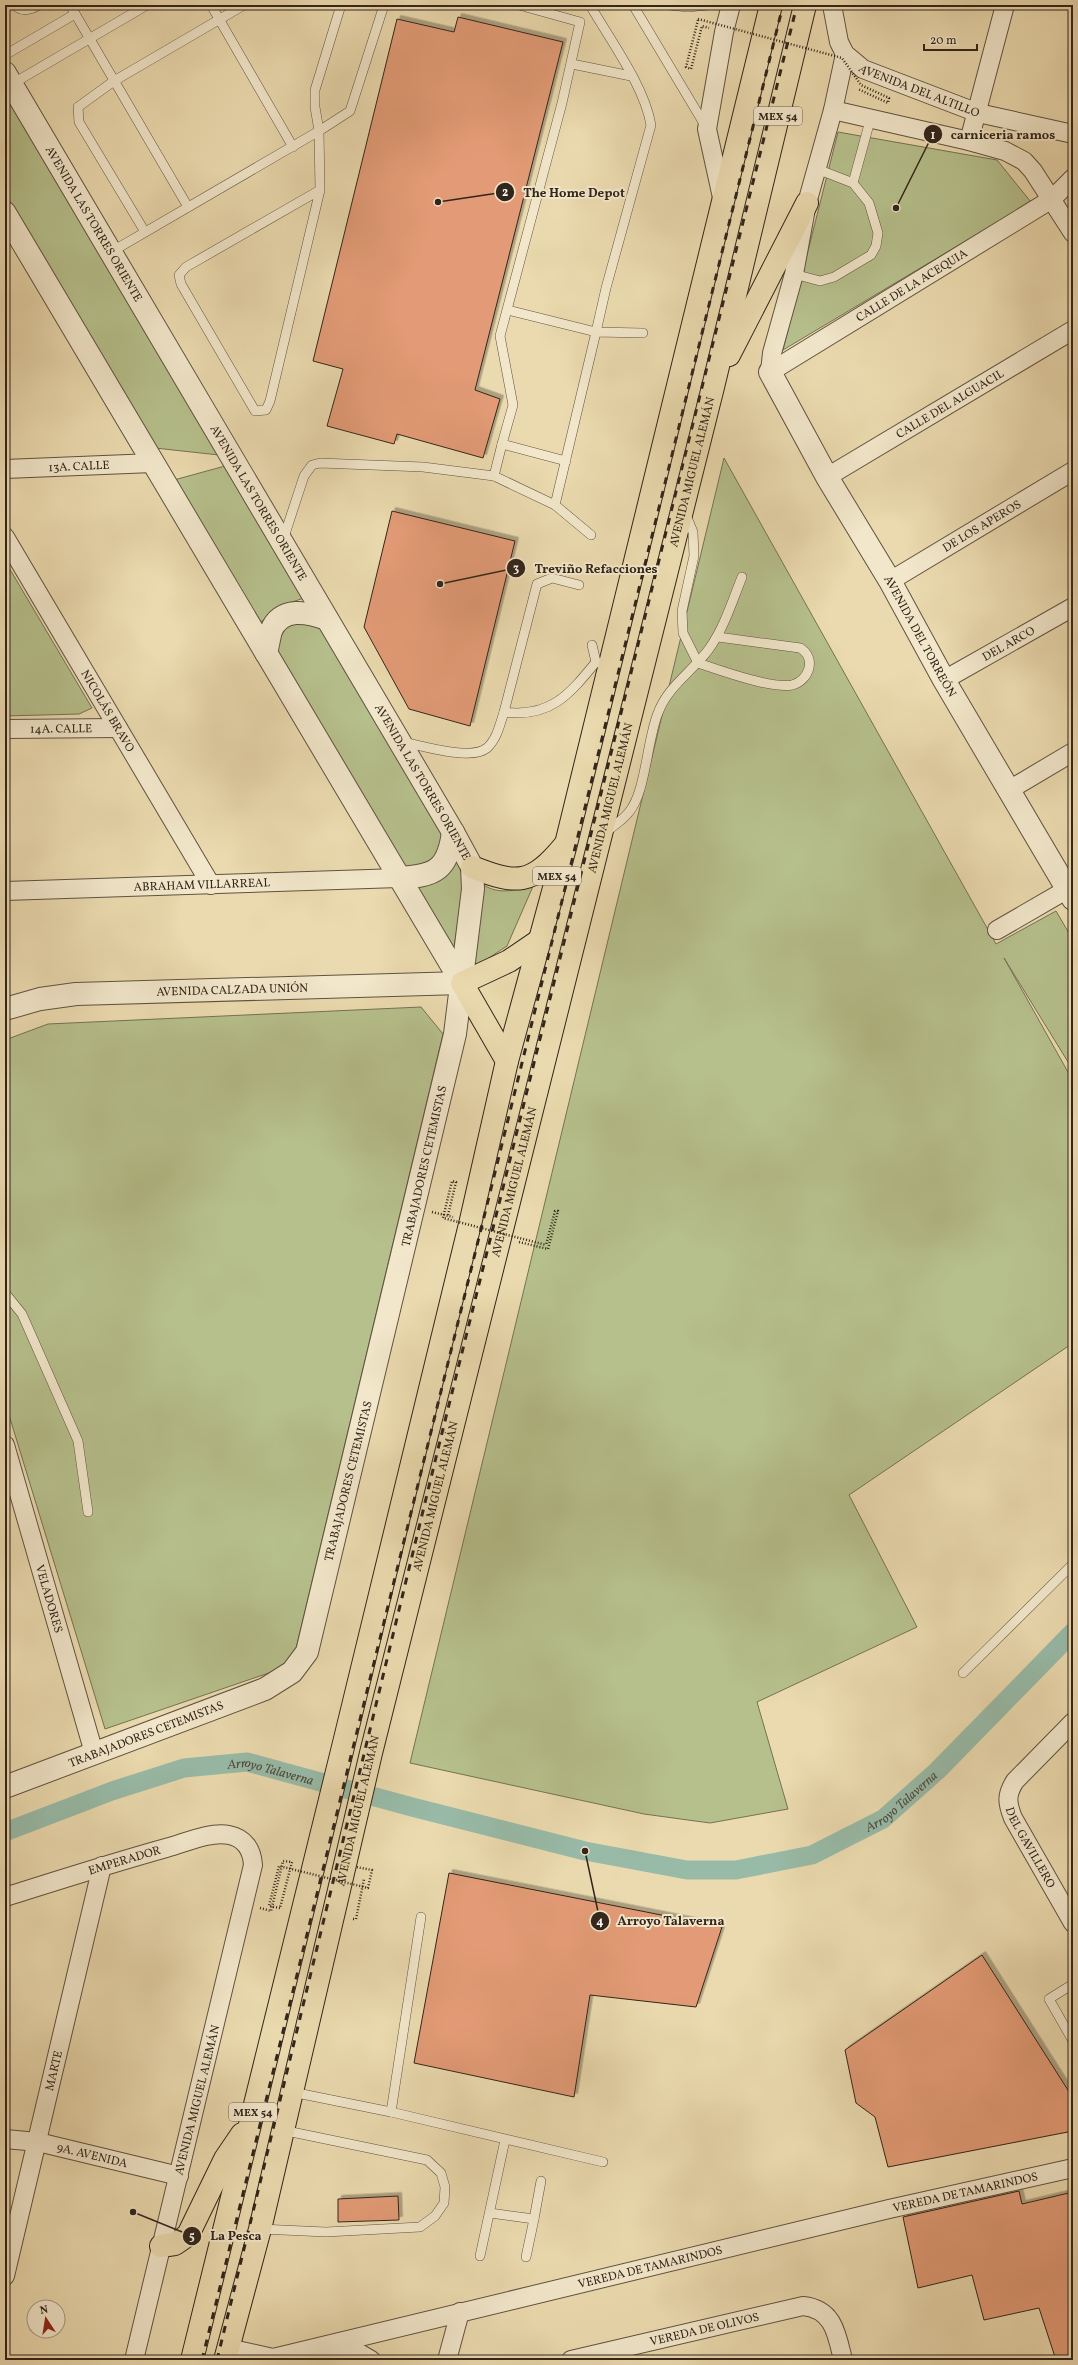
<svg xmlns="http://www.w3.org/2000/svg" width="1078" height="2365" viewBox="0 0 1078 2365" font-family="Vollkorn,serif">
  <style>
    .green { fill: #b6c08c; stroke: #747254 }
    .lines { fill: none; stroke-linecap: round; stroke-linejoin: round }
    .canal { stroke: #98bba8; stroke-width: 19 }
    .building { fill: #e29b76; stroke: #32251b; filter: url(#shadow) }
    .service-casing { stroke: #605240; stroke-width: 10 }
    .minor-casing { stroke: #605240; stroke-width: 20 }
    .tertiary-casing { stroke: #605240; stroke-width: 24 }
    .trunk-casing { stroke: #32251b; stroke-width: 24 }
    .path { stroke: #32251b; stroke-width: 2.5; stroke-dasharray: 1 2; stroke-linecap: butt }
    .service { stroke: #f2e7cb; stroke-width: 9 }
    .minor { stroke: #f2e7cb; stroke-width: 18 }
    .tertiary { stroke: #f2e7cb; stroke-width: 22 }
    .trunk { stroke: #ebdaaf; stroke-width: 22 }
    .rail { stroke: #32251b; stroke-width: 3; stroke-dasharray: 7 7; stroke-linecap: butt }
    .path-bridge { stroke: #32251b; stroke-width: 2.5; stroke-dasharray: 1 2; stroke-linecap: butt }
    .labels { text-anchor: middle; stroke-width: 4; stroke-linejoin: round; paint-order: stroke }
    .shield { fill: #f2e7cb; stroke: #6c5f50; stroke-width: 1 }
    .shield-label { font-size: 11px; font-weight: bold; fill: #32251b }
    .street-label { font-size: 12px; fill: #32251b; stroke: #f2e7cb }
    .water-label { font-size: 13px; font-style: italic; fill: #4c4a3e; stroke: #f2e7cb }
    .leader { fill: none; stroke: #32251b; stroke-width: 1.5 }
    .callout-dot { fill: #32251b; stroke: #f2e7cb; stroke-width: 1.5 }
    .mark-label { font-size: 12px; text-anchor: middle; font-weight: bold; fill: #fff }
    .callout-label { font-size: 13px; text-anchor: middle; font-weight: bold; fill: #32251b; stroke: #f2e7cb; stroke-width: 4; stroke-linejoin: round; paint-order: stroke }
  </style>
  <defs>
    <filter id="shadow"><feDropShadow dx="3.5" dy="-3.5" stdDeviation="0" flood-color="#0004"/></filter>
  </defs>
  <rect width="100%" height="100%" fill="#ebdaaf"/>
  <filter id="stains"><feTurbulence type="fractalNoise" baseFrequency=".005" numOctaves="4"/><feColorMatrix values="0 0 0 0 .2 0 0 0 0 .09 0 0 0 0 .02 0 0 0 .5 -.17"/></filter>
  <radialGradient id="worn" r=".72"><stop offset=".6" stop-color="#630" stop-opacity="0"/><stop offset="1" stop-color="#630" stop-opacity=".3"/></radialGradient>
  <g class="green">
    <path d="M5,97L17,113L219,455L155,448L5,193Z"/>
    <path d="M838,132L997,160L1031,202L783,350Z"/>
    <path d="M724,458L996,944L1056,911L1073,940V1070L1004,958L1073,1081V1343L849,1495L917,1627L757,1702L788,1809L710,1823L644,1814L410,1763Z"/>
    <path d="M225,466L304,598L289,603L259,623L174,480Z"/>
    <path d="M5,561L92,708L79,714L5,716Z"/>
    <path d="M289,623H319L448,839L435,863L417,868L403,866L274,650L275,643Z"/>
    <path d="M459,858L466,872L454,947L452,949L416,887C437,883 449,877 459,858Z"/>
    <path d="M480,882C496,896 515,891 534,884L507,946L469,971Z"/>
    <path d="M421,1007L443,1034L292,1665L105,1729L5,1402V1040L48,1024Z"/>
  </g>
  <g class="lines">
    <path class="canal" id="s1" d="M5,1832L112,1791L184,1768L247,1762L412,1807L585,1851L687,1870H736L812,1855L883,1819L937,1771L1073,1632"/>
  </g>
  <g class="building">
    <path d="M458,17L563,42L475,390L500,399L483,458L397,434L394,444L327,426L343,369L313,361L397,19L454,32Z"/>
    <path d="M392,511L515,541L470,726L409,709L364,627Z"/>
    <path d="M449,1873L722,1927L696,2007L590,1995L574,2097L414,2063Z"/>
    <path d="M982,1955L1073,2098V2131L888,2167L875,2117L856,2103L845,2050Z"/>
    <path d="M1019,2191L1022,2204L1073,2192V2360H1056L1039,2308L984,2320L972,2275L918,2288L903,2217Z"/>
    <path d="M398,2196L399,2220L338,2222V2199Z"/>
  </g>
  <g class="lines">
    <g class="service-casing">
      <g id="service">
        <path d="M14,5C22,12 31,10 39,5"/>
        <path d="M70,5L188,207"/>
        <path d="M211,5L293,147"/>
        <path d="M519,5L580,22L562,103L500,336L513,405L502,444L566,461"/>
        <path d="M633,5L706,127"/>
        <path d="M669,5L688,7L708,5"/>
        <path d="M5,55L75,14"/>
        <path d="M572,64L631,76"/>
        <path d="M12,84L147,5"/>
        <path d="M853,183L871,117"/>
        <path d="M320,190L186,267L179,275L181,284L255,411L266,410L270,401L320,190L319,131L350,111L384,5"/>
        <path d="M145,232L79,122L78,107L114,81L244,5"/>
        <path d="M111,252L319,131L315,107V90L341,5"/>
        <path d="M794,274L820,281L834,277L871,255L876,246L878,233L869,203L853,183L817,169"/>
        <path d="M508,310L596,332L606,288L651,125C644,85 610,40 590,5"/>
        <path d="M502,444L494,476L555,505"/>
        <path d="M685,513L693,532L694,556L682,611L683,633L698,663C719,670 771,689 792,685C809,681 817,658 800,648L718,637"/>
        <path d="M591,535L555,505L596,332L643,333"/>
        <path d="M283,540L304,476L312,465L320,463L423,467L494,476"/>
        <path d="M579,585L552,578L537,584L504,712C550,718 569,695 596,662"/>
        <path d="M592,645L596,662L600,663"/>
        <path d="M403,742C423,746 471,761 487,748C497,739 500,724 504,712"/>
        <path d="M606,832C613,826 623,820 629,812C646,792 647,739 658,713C668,686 692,672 709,649C724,628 732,602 742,577"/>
        <path d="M5,1293L22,1314L78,1441L88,1512"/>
        <path d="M963,1673L1073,1564"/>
        <path d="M1073,1984L1049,1999L1073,2041"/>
        <path d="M292,2092L391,2112L603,2162"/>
        <path d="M391,2112L421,1917"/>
        <path d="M490,2213L534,2219L541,2181"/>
        <path d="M260,2229L326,2232L420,2227L435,2216L444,2203L445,2187L441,2173L427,2160L282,2130"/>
        <path d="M480,2256L505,2140"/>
        <path d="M526,2257L534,2219"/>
      </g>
    </g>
    <g class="minor-casing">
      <g id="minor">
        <path id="s2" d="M832,5L839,42L845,54L863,69L978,113L1073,134"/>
        <path d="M833,110L969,141L1005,151L1024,161L1033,171L1073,233"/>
        <path d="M969,141L1005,5"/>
        <path d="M723,202L707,129L724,32L731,5"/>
        <path id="s3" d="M770,372L1052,199L1073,178"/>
        <path d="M770,372L772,353L794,274L807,203L833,110L845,54"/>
        <path id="s4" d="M5,469L153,463"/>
        <path id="s5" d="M827,477L1073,330"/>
        <path id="s6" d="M5,537L211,885"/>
        <path id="s7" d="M890,581L1073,471"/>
        <path id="s8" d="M944,680L1073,607"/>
        <path id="s9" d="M5,729L118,728"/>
        <path d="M1009,790L1073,752"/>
        <path id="s10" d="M5,891L399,878"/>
        <path d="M997,930L1073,886"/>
        <path id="s11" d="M5,1445L94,1753"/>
        <path id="s12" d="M1073,1722L1015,1781C1006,1795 1007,1803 1013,1818L1073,1923"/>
        <path id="s13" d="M5,1897C59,1880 112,1863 166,1848C185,1843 210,1831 229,1835C245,1838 252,1850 253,1865L134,2360"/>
        <path id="s14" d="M5,2139L38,2142L179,2176"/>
        <path id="s15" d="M5,2276L102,1866"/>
        <path d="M326,2347L359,2353L371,2360"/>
        <path id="s16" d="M228,2348L273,2358L889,2209L1073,2168"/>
        <path d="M447,2360L460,2312"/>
        <path id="s17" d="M571,2360L803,2306C834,2309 837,2335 843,2360"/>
      </g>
    </g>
    <g class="tertiary-casing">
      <g id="tertiary">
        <path id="s18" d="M5,73L453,832L472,867L473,889L455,1034L307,1652L292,1672L265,1689L5,1787"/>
        <path d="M5,213L462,983"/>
        <path id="s19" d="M770,372L827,477L890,581L944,680L1073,899"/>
        <path d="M266,653C268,646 269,638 271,631C281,606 308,612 327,619"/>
        <path d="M399,878C435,876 448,870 453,832"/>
        <path id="s20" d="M5,1009L40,999L76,994L462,983"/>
      </g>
    </g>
    <g class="trunk-casing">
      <g id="trunk">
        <path d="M729,355L807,203"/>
        <path d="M472,867C517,885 532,885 564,846"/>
        <path d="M507,1061L462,983L509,961L540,940"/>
        <path d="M161,2246L175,2244L188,2235L225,2159L242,2134"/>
        <path d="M192,2360L343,1747L471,1220L507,1061L566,844L771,5"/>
        <path id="s21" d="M225,2360L260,2229L371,1753L713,387L805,5"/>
      </g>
    </g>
    <g class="path">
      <path d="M698,20L686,67L691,69L702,26L709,28"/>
      <path d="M432,1212L453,1217"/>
      <path d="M519,1242L548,1249L558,1211H555L546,1245"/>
      <path d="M260,1908L271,1911L283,1861L292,1862L280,1908"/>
      <path d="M353,1919H356L364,1879"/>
    </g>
    <use href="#service" class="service"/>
    <use href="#minor" class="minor"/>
    <use href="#tertiary" class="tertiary"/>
    <use href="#trunk" class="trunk"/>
    <g class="rail">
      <path d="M202,2360L783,5"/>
      <path d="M217,2360L439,1445L797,5"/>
    </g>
    <g class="path-bridge">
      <path d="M698,19L842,58L861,85L889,98L888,103L858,89"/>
      <path d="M448,1215L456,1182L452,1181L443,1218L546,1245"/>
      <path d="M280,1908L269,1906L279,1866L368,1888L372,1870L356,1867"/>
    </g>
  </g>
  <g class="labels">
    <g class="shield">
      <rect x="754" y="107" width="48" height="18" rx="3"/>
      <rect x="533" y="867" width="48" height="18" rx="3"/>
      <rect x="229" y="2103" width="48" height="18" rx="3"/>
    </g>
    <g class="shield-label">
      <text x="778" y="120">MEX 54</text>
      <text x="557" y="880">MEX 54</text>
      <text x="253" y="2116">MEX 54</text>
    </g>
    <g class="street-label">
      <text dy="4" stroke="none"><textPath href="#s2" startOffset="135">AVENIDA DEL ALTILLO</textPath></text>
      <text dy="4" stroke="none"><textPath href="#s18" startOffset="175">AVENIDA LAS TORRES ORIENTE</textPath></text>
      <text dy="4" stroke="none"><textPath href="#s3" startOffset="166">CALLE DE LA ACEQUIA</textPath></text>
      <text dy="4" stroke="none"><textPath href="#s5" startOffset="143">CALLE DEL ALGUACIL</textPath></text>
      <text dy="4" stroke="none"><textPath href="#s4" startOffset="74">13A. CALLE</textPath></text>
      <text dy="4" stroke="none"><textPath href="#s21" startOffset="1945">AVENIDA MIGUEL ALEMÁN</textPath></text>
      <text dy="4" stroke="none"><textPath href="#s18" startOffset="499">AVENIDA LAS TORRES ORIENTE</textPath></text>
      <text dy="4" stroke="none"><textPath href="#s7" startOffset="107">DE LOS APEROS</textPath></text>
      <text dy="4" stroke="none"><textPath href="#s19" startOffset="304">AVENIDA DEL TORREÓN</textPath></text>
      <text dy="4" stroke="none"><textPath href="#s8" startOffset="74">DEL ARCO</textPath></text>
      <text dy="4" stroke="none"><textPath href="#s6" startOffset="202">NICOLÁS BRAVO</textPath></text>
      <text dy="4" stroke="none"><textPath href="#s9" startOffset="56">14A. CALLE</textPath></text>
      <text dy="4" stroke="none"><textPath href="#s18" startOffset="823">AVENIDA LAS TORRES ORIENTE</textPath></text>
      <text dy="4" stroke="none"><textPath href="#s21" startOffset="1609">AVENIDA MIGUEL ALEMÁN</textPath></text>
      <text dy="4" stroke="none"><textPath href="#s10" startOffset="197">ABRAHAM VILLARREAL</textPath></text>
      <text dy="4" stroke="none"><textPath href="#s20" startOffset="229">AVENIDA CALZADA UNIÓN</textPath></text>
      <text transform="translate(424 1166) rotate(-77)" y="4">TRABAJADORES CETEMISTAS</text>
      <text dy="4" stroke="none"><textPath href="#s21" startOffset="1213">AVENIDA MIGUEL ALEMÁN</textPath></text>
      <text transform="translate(348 1481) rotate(-76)" y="4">TRABAJADORES CETEMISTAS</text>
      <text dy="4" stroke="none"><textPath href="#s21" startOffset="889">AVENIDA MIGUEL ALEMÁN</textPath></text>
      <text dy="4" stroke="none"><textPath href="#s11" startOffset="160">VELADORES</textPath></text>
      <text transform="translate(146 1734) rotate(-21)" y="4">TRABAJADORES CETEMISTAS</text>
      <text dy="4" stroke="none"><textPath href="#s21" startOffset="565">AVENIDA MIGUEL ALEMÁN</textPath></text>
      <text dy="4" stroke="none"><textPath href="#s12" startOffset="156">DEL GAVILLERO</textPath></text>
      <text dy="4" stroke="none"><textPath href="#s13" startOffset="125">EMPERADOR</textPath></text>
      <text dy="4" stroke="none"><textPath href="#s15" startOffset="211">MARTE</textPath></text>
      <text transform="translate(197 2100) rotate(-76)" y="4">AVENIDA MIGUEL ALEMÁN</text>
      <text dy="4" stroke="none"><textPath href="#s14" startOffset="89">9A. AVENIDA</textPath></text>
      <text dy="4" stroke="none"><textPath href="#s16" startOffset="758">VEREDA DE TAMARINDOS</textPath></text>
      <text dy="4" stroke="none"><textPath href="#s16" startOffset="434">VEREDA DE TAMARINDOS</textPath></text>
      <text dy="4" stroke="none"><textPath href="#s17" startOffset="137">VEREDA DE OLIVOS</textPath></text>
    </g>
    <g class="water-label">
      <text dy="5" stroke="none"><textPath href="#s1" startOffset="278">Arroyo Talaverna</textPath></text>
      <text dy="5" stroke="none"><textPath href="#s1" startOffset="938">Arroyo Talaverna</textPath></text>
    </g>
  </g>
  <path class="leader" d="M896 208L933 134M438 202L505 192M440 584L516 568M585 1851L600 1921M133 2212L192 2236"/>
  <g class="callout-dot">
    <circle cx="896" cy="208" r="4"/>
    <circle cx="438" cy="202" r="4"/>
    <circle cx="440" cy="584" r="4"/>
    <circle cx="585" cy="1851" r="4"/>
    <circle cx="133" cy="2212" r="4"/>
    <circle cx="933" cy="134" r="10"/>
    <circle cx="505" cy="192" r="10"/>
    <circle cx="516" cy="568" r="10"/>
    <circle cx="600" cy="1921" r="10"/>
    <circle cx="192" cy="2236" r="10"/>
  </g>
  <g class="mark-label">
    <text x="933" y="139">1</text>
    <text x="505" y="196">2</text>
    <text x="516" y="572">3</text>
    <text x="600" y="1925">4</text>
    <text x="192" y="2240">5</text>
  </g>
  <g class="callout-label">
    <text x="1003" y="139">carniceria ramos</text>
    <text x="574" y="197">The Home Depot</text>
    <text x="596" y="573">Treviño Refacciones</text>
    <text x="671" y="1925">Arroyo Talaverna</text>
    <text x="236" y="2240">La Pesca</text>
  </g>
  <rect width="1078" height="2365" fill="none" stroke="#ebdaaf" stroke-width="20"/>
  <rect x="6" y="6" width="1066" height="2353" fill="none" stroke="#32251b" stroke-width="2"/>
  <rect x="10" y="10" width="1058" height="2345" fill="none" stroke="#32251b"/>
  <g transform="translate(46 2319) rotate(348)"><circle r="19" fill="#f2e7cb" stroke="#a59985"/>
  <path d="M0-3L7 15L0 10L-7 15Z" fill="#8f2418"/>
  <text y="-6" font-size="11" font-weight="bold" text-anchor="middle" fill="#32251b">N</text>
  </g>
  <path d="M924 44v6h53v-6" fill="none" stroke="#32251b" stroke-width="2"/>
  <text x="930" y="44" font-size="12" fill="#32251b" stroke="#f2e7cb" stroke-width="3" paint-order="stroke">20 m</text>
  <rect width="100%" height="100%" filter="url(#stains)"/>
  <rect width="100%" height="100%" fill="url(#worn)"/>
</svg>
